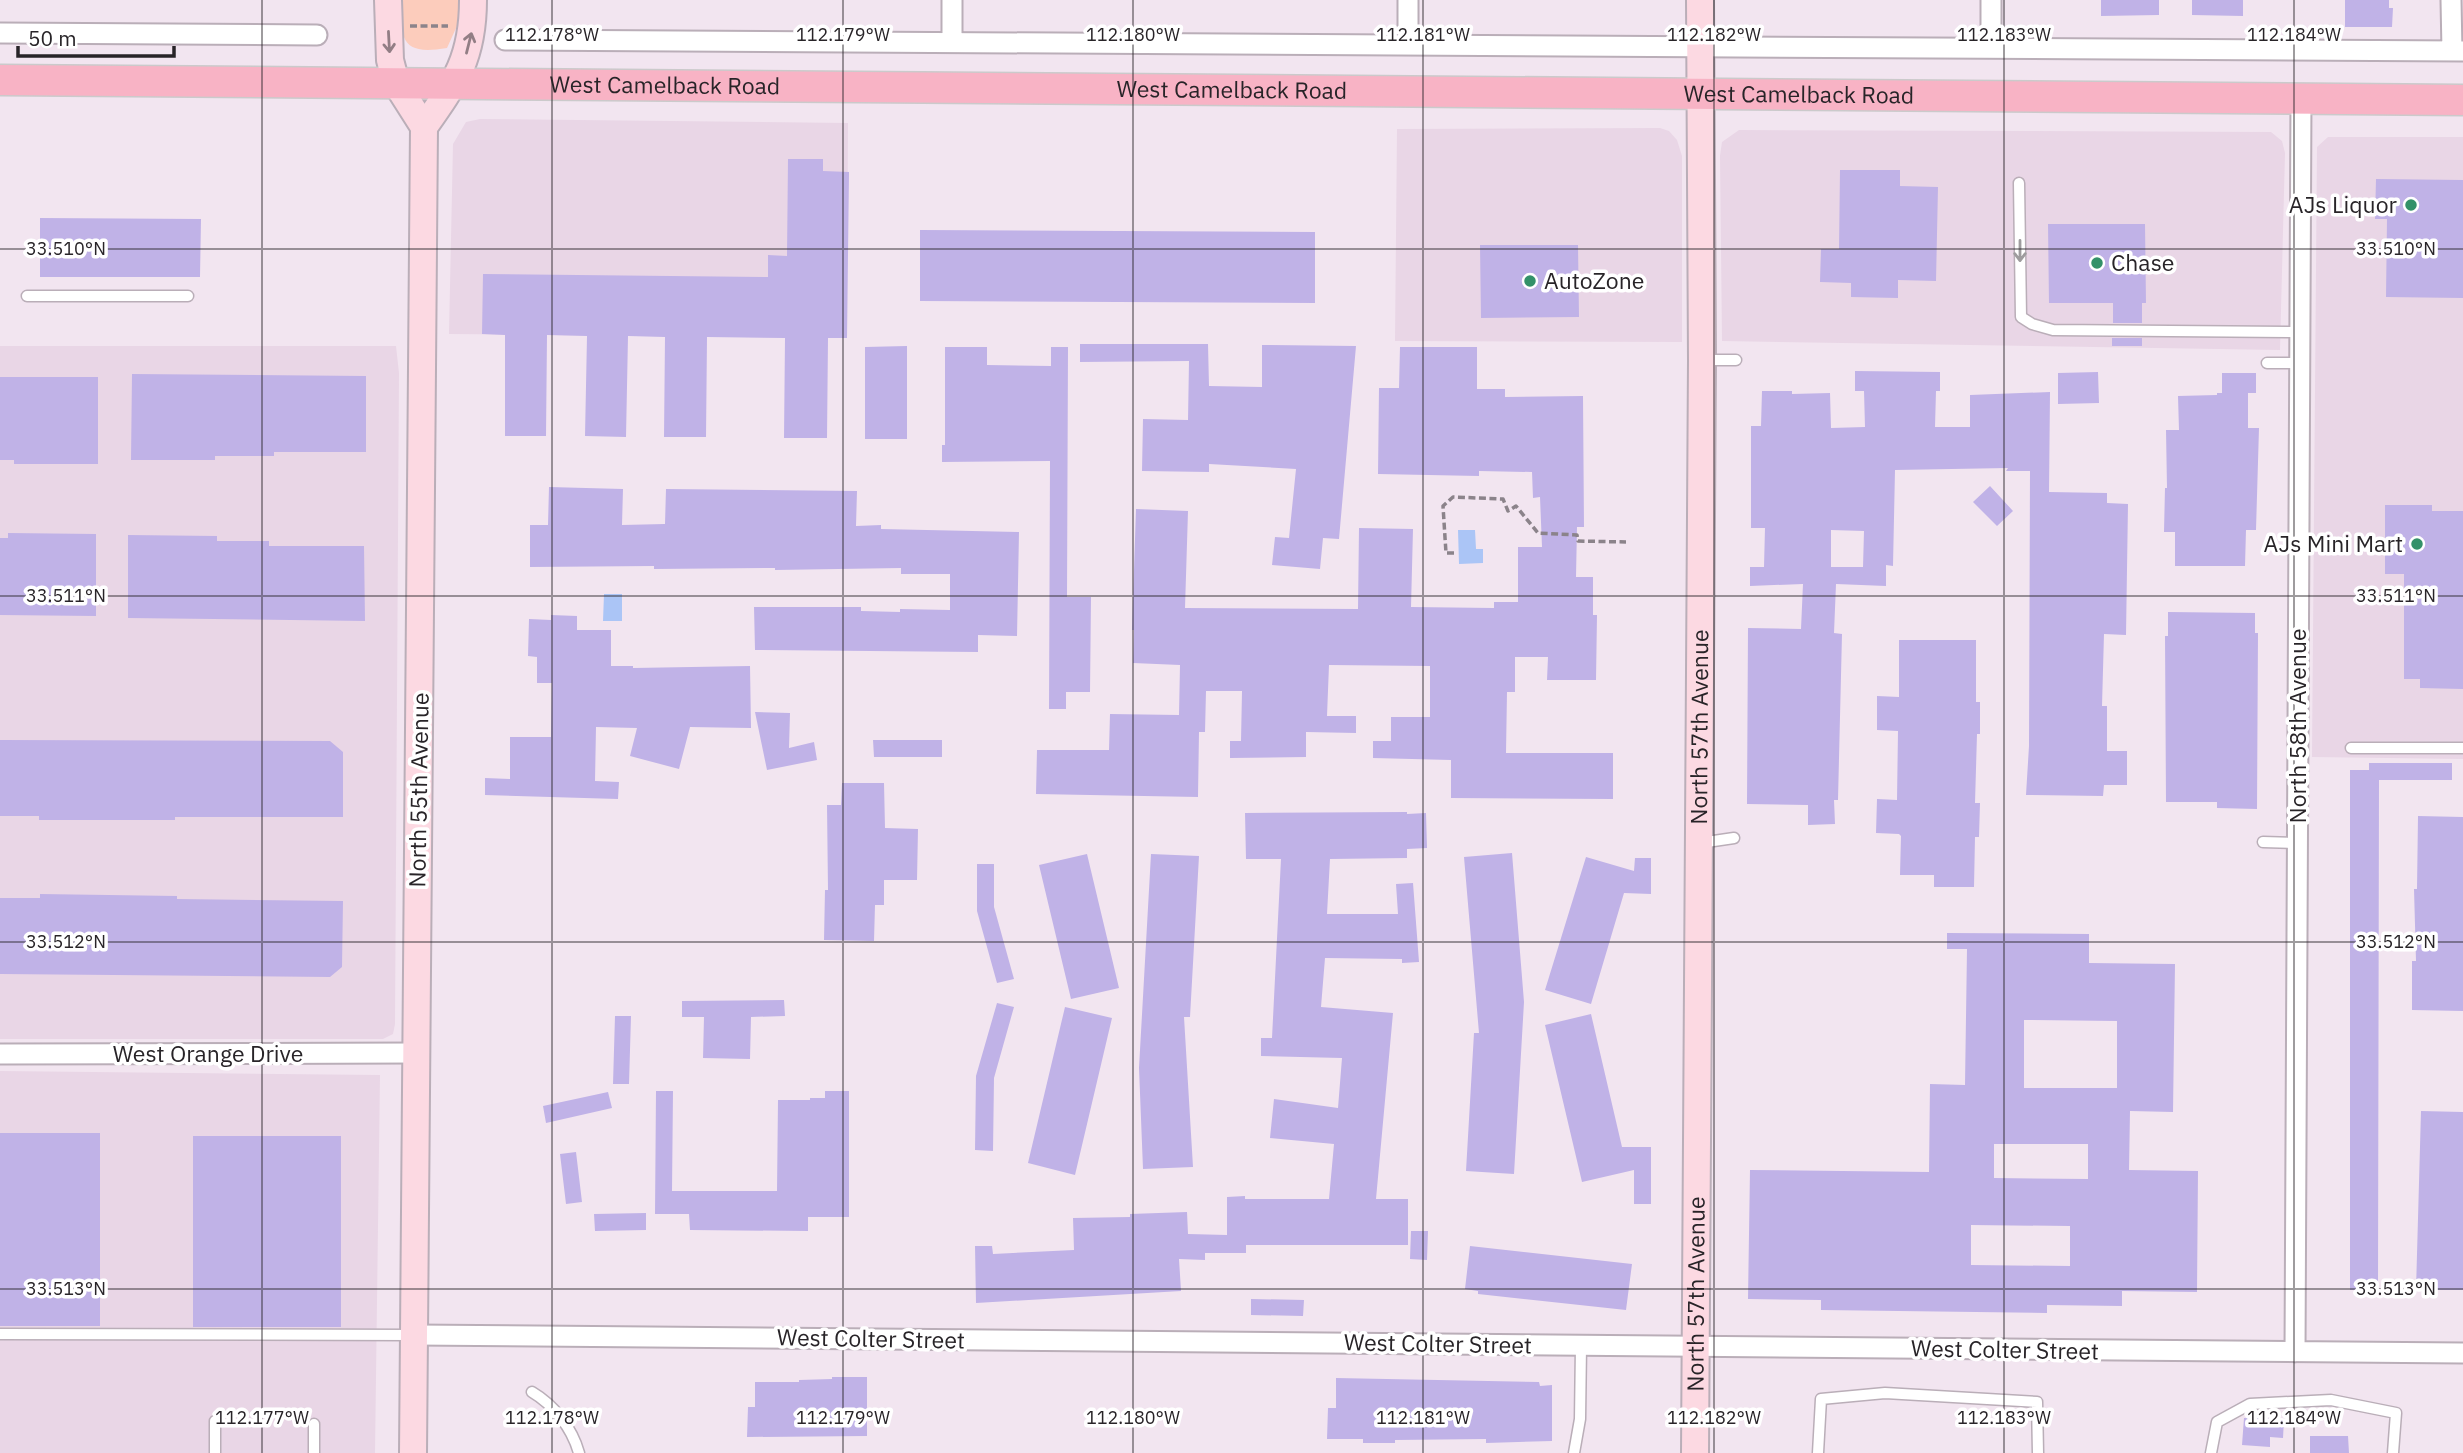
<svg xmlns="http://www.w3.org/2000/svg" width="2463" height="1453" font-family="'IBM Plex Sans',sans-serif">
	<rect width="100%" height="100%" fill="#f2e5f0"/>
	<path fill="#e9d6e6" d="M 480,119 L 848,123 L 847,338 L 449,334 L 453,144 L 466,122 Z
		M 1660,128 L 1669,131 L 1677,140 L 1682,156 L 1682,342 L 1395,341 L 1397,129 Z
		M 1739,130 L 2271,132 L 2282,141 L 2285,153 L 2280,350 L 1722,341 L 1720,156 L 1722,142 Z
		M 2328,137 L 2463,137 L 2463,759 L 2312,757 L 2317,147 Z
		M 0,346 L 396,346 L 399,373 L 395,1024 L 393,1034 L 383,1039 L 0,1039 Z
		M 0,1071 L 380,1075 L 375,1453 L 0,1453 Z"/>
	<path fill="#fcccbc" d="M 399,0 L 460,0 L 457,26 L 447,48 C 400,56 402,39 399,0 Z"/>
	<path fill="#abc5f6" d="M 1458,530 L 1475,530 L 1476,549 L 1483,549 L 1483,563 L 1459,564 Z
		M 604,594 L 622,594 L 622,621 L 603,621 Z"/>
	<path fill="#c0b2e7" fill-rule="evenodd" d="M 2101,0 L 2159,0 L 2159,15 L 2101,16 Z
		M 2192,0 L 2243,0 L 2243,16 L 2192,15 Z
		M 2345,0 L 2389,0 L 2389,8 L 2393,8 L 2392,27 L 2345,27 Z
		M 788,159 L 823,159 L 823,171 L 849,172 L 847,338 L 828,338 L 827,438 L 784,438 L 785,338 L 707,337 L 706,437 L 664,437 L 665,337 L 628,336 L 626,437 L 585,436 L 587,336 L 547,335 L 546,436 L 505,436 L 505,335 L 482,334 L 483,274 L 768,277 L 768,255 L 787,256 Z
		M 1840,170 L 1900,170 L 1900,186 L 1938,187 L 1936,281 L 1898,280 L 1898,298 L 1851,297 L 1851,283 L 1820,282 L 1821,249 L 1839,249 Z
		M 2376,179 L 2463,180 L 2463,298 L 2386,297 L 2387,219 L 2375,219 Z
		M 40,218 L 201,219 L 200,277 L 40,277 Z
		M 2048,224 L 2145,224 L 2146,303 L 2142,303 L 2142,323 L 2113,323 L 2113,303 L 2049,303 Z
		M 920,230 L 1315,232 L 1315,303 L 920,301 Z
		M 1480,245 L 1578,245 L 1579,317 L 1481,318 Z
		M 2112,338 L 2142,338 L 2142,346 L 2112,346 Z
		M 1080,344 L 1208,344 L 1209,386 L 1262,387 L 1262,345 L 1356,346 L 1339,539 L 1323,538 L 1320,569 L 1272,565 L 1275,537 L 1289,538 L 1296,469 L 1209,464 L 1209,472 L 1142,471 L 1143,419 L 1188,420 L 1189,361 L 1080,362 Z
		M 907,346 L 907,439 L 865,439 L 865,347 Z
		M 945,347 L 987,347 L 987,365 L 1051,366 L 1051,347 L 1068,347 L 1067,597 L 1091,597 L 1090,692 L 1066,692 L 1066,709 L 1049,709 L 1050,461 L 942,462 L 942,445 L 945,445 Z
		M 1400,347 L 1477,347 L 1477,389 L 1505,389 L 1505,397 L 1583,396 L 1584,527 L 1577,527 L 1576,577 L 1593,577 L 1593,615 L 1597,615 L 1596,680 L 1547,680 L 1548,657 L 1515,657 L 1515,692 L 1507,692 L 1506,753 L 1613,753 L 1613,799 L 1451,798 L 1451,760 L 1373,758 L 1373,741 L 1391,741 L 1391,717 L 1430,717 L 1430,666 L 1329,665 L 1327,716 L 1356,716 L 1356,733 L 1306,732 L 1306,757 L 1230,758 L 1230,741 L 1241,741 L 1242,691 L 1206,691 L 1205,732 L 1199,732 L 1198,797 L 1036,794 L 1037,750 L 1109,750 L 1110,714 L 1179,715 L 1180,665 L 1133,663 L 1134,630 L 1132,630 L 1136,509 L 1188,511 L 1185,608 L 1358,609 L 1359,528 L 1413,529 L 1411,607 L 1494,608 L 1494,602 L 1518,602 L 1518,547 L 1542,547 L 1540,497 L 1533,498 L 1532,472 L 1479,471 L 1479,476 L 1378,474 L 1379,388 L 1399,388 Z
		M 1855,371 L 1940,372 L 1940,391 L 1936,391 L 1935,427 L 1970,427 L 1970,395 L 2050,392 L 2049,492 L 2107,493 L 2107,503 L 2128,504 L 2126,635 L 2104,634 L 2102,706 L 2107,706 L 2107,751 L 2127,751 L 2127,785 L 2104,785 L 2103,796 L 2026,795 L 2029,746 L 2030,471 L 2006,471 L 2008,468 L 1895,470 L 1893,566 L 1886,565 L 1886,586 L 1836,584 L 1834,633 L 1842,634 L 1838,800 L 1834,800 L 1835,824 L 1808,825 L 1808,805 L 1747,804 L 1748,628 L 1801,629 L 1803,584 L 1750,586 L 1750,567 L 1764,567 L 1765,528 L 1751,528 L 1751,426 L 1761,426 L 1762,391 L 1792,391 L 1792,394 L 1830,393 L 1831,428 L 1865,427 L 1864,391 L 1855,391 ZM 1831,530 L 1864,531 L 1863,567 L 1831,567 Z
		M 2098,372 L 2099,403 L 2058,404 L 2058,373 Z
		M 2222,373 L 2256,373 L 2256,393 L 2248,393 L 2248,428 L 2259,428 L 2256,530 L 2246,530 L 2245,566 L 2175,566 L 2175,532 L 2164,532 L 2165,488 L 2167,488 L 2166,430 L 2179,430 L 2178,396 L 2217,395 L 2217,393 L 2222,393 Z
		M 132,374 L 366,376 L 366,452 L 274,452 L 274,456 L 215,456 L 215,460 L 131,460 Z
		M 0,377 L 98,377 L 98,464 L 14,464 L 14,460 L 0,460 Z
		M 1990,486 L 2013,511 L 1997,526 L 1973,502 Z
		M 549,487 L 623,489 L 622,525 L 665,524 L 666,489 L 857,491 L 856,526 L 881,525 L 881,529 L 1019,532 L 1017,636 L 978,635 L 978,652 L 755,650 L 754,607 L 861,607 L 861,611 L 900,612 L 900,609 L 950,610 L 950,574 L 901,574 L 901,568 L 775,570 L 775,568 L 654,569 L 654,566 L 530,567 L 530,525 L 548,525 Z
		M 2385,505 L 2432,505 L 2432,511 L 2463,511 L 2463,689 L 2420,688 L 2420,679 L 2404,679 L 2404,574 L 2385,574 Z
		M 8,533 L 96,534 L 96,616 L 0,615 L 0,538 L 8,538 Z
		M 128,535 L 217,536 L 217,541 L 269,541 L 269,546 L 364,546 L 365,621 L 128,618 Z
		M 2168,612 L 2255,613 L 2255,633 L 2258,633 L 2257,809 L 2217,808 L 2217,802 L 2166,802 L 2165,636 L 2168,636 Z
		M 551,615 L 577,616 L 577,630 L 611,630 L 611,666 L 633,666 L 633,668 L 750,666 L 751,728 L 690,727 L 679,769 L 630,756 L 637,728 L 596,727 L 595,781 L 619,782 L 618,799 L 485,795 L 485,778 L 510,779 L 510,737 L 551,737 L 552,683 L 537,683 L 537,657 L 528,656 L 529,619 L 551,620 Z
		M 1899,640 L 1976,640 L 1976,702 L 1980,702 L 1980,734 L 1977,734 L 1975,803 L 1980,803 L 1979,837 L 1975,837 L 1974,887 L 1934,887 L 1934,875 L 1900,875 L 1901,836 L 1899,834 L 1876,833 L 1877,799 L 1897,800 L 1898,731 L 1877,730 L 1877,696 L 1899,697 Z
		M 755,712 L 790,713 L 789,748 L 814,742 L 817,760 L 767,770 Z
		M 0,740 L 330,741 L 343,752 L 343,817 L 175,817 L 175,820 L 39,820 L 39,816 L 0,816 Z
		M 873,740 L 942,740 L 942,757 L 874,757 Z
		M 2369,763 L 2452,763 L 2452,780 L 2379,780 L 2378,1290 L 2350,1290 L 2350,770 L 2369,770 Z
		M 842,783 L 884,783 L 885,828 L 918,829 L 917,880 L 884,880 L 884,905 L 875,905 L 874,941 L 824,940 L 825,890 L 828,890 L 827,805 L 841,805 Z
		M 1407,812 L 1407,814 L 1426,813 L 1427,848 L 1407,849 L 1407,858 L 1330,859 L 1327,914 L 1398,914 L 1396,884 L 1413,883 L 1419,962 L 1402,963 L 1402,959 L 1325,958 L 1321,1007 L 1393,1013 L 1376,1199 L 1408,1199 L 1408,1245 L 1246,1245 L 1246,1253 L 1205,1253 L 1205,1260 L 1179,1259 L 1181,1291 L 976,1303 L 975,1246 L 992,1246 L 993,1254 L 1074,1250 L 1073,1218 L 1130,1217 L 1130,1214 L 1187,1212 L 1188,1234 L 1227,1235 L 1227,1197 L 1245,1196 L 1245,1199 L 1329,1199 L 1334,1144 L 1270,1138 L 1274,1099 L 1338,1108 L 1342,1058 L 1261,1056 L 1261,1038 L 1272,1038 L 1281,859 L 1246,859 L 1245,813 Z
		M 2418,816 L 2463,817 L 2463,1011 L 2412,1010 L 2412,961 L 2416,961 L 2414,889 L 2417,889 Z
		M 1512,853 L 1524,1002 L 1514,1174 L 1466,1171 L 1474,1033 L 1479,1033 L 1464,857 Z
		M 1087,854 L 1119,988 L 1071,999 L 1039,865 Z
		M 1151,854 L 1199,856 L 1190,1017 L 1184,1017 L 1193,1167 L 1143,1169 L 1139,1068 Z
		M 1586,857 L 1634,871 L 1635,858 L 1651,858 L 1651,894 L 1624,893 L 1591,1004 L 1545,990 Z
		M 977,864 L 994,864 L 994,907 L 1014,979 L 997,983 L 977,911 Z
		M 40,894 L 177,896 L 177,899 L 343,901 L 342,967 L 330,977 L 0,974 L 0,898 L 40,898 Z
		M 1947,933 L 2089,934 L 2089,963 L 2175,964 L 2173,1112 L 2130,1111 L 2129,1170 L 2198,1171 L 2197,1292 L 2122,1291 L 2122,1306 L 2047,1305 L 2047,1313 L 1821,1310 L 1821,1300 L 1748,1299 L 1750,1170 L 1929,1172 L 1930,1084 L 1965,1085 L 1967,949 L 1947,949 ZM 2024,1020 L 2117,1021 L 2117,1088 L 2024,1088 ZM 1994,1144 L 2088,1144 L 2088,1179 L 1994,1178 ZM 1971,1225 L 2070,1226 L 2070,1266 L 1971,1265 Z
		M 784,1000 L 785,1016 L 751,1017 L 750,1059 L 703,1058 L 704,1017 L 682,1017 L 682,1001 Z
		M 997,1003 L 1014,1007 L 994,1078 L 993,1151 L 975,1150 L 976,1076 Z
		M 1065,1007 L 1112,1018 L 1075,1175 L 1028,1163 Z
		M 1591,1014 L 1622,1147 L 1651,1147 L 1651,1204 L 1634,1204 L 1634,1170 L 1582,1182 L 1545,1025 Z
		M 615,1016 L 631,1016 L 629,1084 L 613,1084 Z
		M 656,1091 L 673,1091 L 672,1191 L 777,1191 L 778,1100 L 810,1100 L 810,1098 L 825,1098 L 825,1091 L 849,1091 L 849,1217 L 808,1217 L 808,1231 L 690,1230 L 689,1214 L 655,1214 Z
		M 608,1092 L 612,1108 L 546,1123 L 543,1106 Z
		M 2421,1111 L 2463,1112 L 2463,1290 L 2416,1290 Z
		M 0,1133 L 100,1133 L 100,1326 L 0,1326 Z
		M 193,1136 L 341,1136 L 341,1327 L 193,1327 Z
		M 576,1152 L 582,1202 L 566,1204 L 560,1154 Z
		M 646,1213 L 646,1230 L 595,1231 L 594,1214 Z
		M 1411,1231 L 1428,1231 L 1427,1260 L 1410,1259 Z
		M 1470,1246 L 1632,1264 L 1626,1310 L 1478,1294 L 1478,1291 L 1465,1289 Z
		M 1251,1299 L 1304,1300 L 1303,1316 L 1251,1315 Z
		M 832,1377 L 867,1377 L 867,1436 L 747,1437 L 748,1407 L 755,1407 L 755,1382 L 799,1382 L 799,1380 L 832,1379 Z
		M 1336,1378 L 1539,1382 L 1540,1386 L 1552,1385 L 1552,1441 L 1486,1443 L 1486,1439 L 1395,1440 L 1395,1443 L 1363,1443 L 1363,1439 L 1327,1439 L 1328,1408 L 1336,1408 Z
		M 2244,1418 L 2284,1419 L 2283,1438 L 2270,1437 L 2270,1447 L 2242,1445 Z
		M 2310,1436 L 2348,1436 L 2349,1453 L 2310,1453 Z"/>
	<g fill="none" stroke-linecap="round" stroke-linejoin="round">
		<defs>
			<path id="lane" d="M 2019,183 L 2021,317 L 2032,324 L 2053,330 L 2300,332
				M 27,296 L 188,296
				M 1702,360 L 1736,360
				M 2267,363 L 2299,363
				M 2351,748 L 2463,748
				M 2263,842 L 2297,843
				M 1700,843 L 1734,838
				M 0,1334 L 412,1335
				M 532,1392 C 554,1405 572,1428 579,1453
				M 215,1453 L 215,1421
				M 314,1453 L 314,1424
				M 1574,1453 L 1580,1419 L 1581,1346
				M 1818,1453 L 1821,1399 L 1885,1393 L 2037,1402 L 2038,1453
				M 2211,1453 L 2217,1422 L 2250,1404 L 2331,1400 L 2396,1413 L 2393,1453"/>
			<path id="street" d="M 952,0 L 952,42
				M 1408,0 L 1408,45
				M 2451,0 L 2452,51
				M 0,33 L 317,35
				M 505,40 L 2463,51
				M 1991,47 L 1991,0
				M 0,1054 L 416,1053
				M 414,1335 L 2463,1353
				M 2295,1352 L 2301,99"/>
			<g id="secondary">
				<path d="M 388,0 L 390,60 L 396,83 L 424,127 L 413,1453"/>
				<path d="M 424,127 C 456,82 473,57 473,0"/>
				<path id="s1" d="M 1695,1453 L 1702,360 L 1700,0"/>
			</g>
			<g id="primary">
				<path id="s2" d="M 0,80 L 2463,100"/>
			</g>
		</defs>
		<use href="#lane" stroke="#baaeb8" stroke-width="13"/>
		<use href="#street" stroke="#baaeb8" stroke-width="23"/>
		<use href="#secondary" stroke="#baaeb8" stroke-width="30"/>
		<use href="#primary" stroke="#cbcacb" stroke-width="33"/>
		<path stroke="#8b838a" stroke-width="3.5" stroke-dasharray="7 3.5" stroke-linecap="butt" d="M 410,26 L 448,26
			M 1454,553 L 1446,553 L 1443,506 L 1453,497 L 1503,499 L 1508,511 L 1516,506 L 1538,533 L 1577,535 L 1578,541 L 1626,542"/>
		<use href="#lane" stroke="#fff" stroke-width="10"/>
		<use href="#street" stroke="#fff" stroke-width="19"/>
		<use href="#secondary" stroke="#fcd9e2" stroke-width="26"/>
		<use href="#primary" stroke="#f8b3c5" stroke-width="30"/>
	</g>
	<defs><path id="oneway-shaft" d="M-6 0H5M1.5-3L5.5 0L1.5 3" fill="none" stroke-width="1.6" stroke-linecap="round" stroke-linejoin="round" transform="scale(1.75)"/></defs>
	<g stroke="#927e85">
		<use href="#oneway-shaft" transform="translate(389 42) rotate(87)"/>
		<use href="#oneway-shaft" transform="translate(469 43) rotate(-76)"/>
	</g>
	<use stroke="#9e9c9e" href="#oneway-shaft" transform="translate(2020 251) rotate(90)"/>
	<path fill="none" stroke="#282428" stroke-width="2" stroke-opacity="0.45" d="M 262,0 L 262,1453M 552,0 L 552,1453M 843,0 L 843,1453M 1133,0 L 1133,1453M 1423,0 L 1423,1453M 1714,0 L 1714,1453M 2004,0 L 2004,1453M 2294,0 L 2294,1453M 0,249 L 2463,249M 0,596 L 2463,596M 0,942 L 2463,942M 0,1289 L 2463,1289"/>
	<g fill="#339169" stroke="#fff" stroke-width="2.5">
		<circle cx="2411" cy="205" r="7"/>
		<circle cx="2097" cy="263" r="7"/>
		<circle cx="1530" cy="281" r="7"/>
		<circle cx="2417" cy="544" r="7"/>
	</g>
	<g text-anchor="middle" stroke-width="7" stroke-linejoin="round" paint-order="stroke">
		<g font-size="23" fill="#282428" stroke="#fff">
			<text dy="8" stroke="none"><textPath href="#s2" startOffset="665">West Camelback Road</textPath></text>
			<text dy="8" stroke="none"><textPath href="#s2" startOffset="1232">West Camelback Road</textPath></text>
			<text dy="8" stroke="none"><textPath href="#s2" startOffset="1799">West Camelback Road</textPath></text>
			<text dy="8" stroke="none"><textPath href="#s1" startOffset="726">North 57th Avenue</textPath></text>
			<text transform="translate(2298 726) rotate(-90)" y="8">North 58th Avenue</text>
			<text transform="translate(419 790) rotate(-89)" y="8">North 55th Avenue</text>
			<text x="208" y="1062">West Orange Drive</text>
			<text dy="8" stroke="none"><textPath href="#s1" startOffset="159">North 57th Avenue</textPath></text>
			<text transform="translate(871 1339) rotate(1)" y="8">West Colter Street</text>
			<text transform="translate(1438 1344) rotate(1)" y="8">West Colter Street</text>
			<text transform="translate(2005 1350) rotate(1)" y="8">West Colter Street</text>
		</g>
		<g font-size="23" fill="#282428" stroke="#fff" text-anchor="end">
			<text x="2397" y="213">AJs Liquor</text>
			<text x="2111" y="271" text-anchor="start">Chase</text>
			<text x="1544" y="289" text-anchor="start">AutoZone</text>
			<text x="2403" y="552">AJs Mini Mart</text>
		</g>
	</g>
	<g font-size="18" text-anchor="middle" fill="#282428" stroke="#fff" stroke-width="7" stroke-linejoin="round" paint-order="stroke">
		<text x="552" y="41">112.178°W</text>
		<text x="843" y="41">112.179°W</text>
		<text x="1133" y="41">112.180°W</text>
		<text x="1423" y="41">112.181°W</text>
		<text x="1714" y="41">112.182°W</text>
		<text x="2004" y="41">112.183°W</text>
		<text x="2294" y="41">112.184°W</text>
		<text x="2396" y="255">33.510°N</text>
		<text x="66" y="255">33.510°N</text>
		<text x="2396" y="602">33.511°N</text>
		<text x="66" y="602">33.511°N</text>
		<text x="2396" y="948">33.512°N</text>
		<text x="66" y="948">33.512°N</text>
		<text x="2396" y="1295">33.513°N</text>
		<text x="66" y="1295">33.513°N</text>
		<text x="262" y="1424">112.177°W</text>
		<text x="552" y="1424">112.178°W</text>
		<text x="843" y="1424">112.179°W</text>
		<text x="1133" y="1424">112.180°W</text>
		<text x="1423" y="1424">112.181°W</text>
		<text x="1714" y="1424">112.182°W</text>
		<text x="2004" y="1424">112.183°W</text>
		<text x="2294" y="1424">112.184°W</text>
	</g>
	<path d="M18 46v10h156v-10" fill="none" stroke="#282428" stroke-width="3.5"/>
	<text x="28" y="46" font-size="21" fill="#282428" stroke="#ffffff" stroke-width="5" paint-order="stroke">50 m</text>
</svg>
